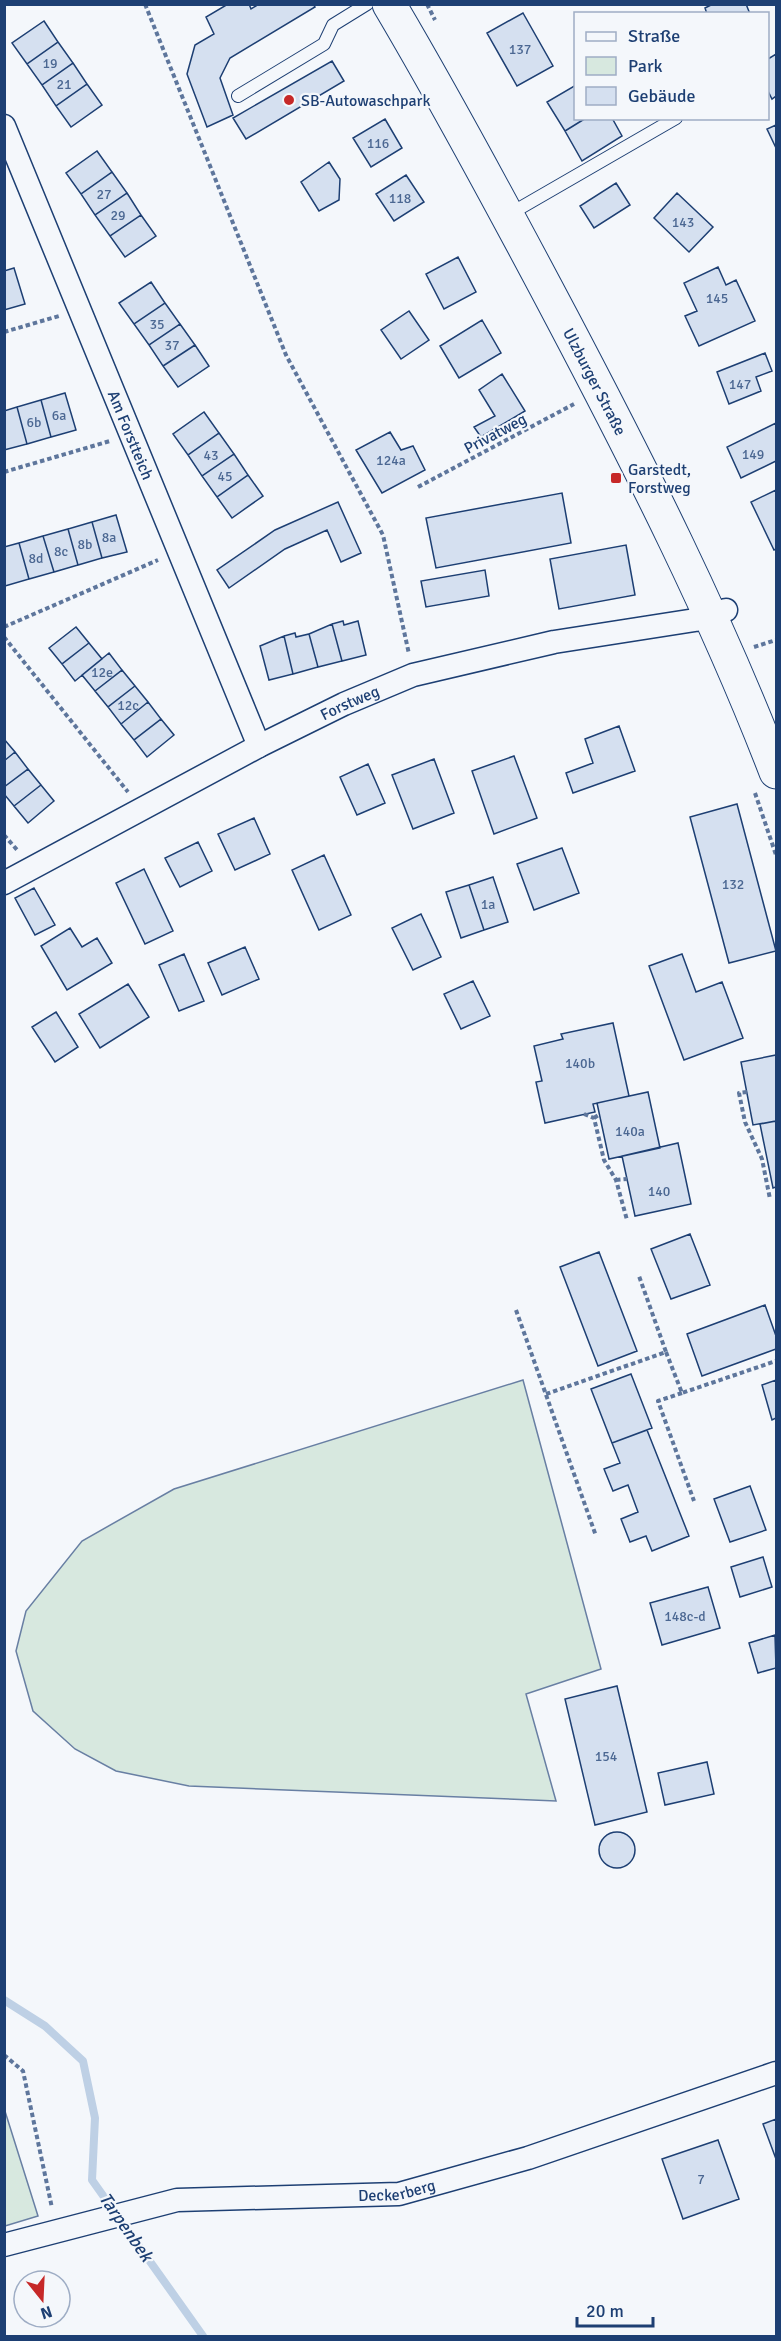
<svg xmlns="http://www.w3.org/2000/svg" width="781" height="2341" font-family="Signika,sans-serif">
	<rect width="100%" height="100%" fill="#f4f7fb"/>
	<path fill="#d7e8df" stroke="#687fa3" stroke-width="1.5" d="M 523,1380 L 601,1669 L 526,1694 L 556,1801 L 189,1786 L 116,1771 L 75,1749 L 33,1711 L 16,1651 L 26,1611 L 82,1541 L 174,1489 Z
		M 4,2108 L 38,2216 L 5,2226 L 4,2226 Z"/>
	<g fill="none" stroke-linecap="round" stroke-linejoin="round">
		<path stroke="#bed0e5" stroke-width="8" d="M 4,2000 L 45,2026 L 83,2061 L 95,2118 L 92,2180 L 203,2336"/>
	</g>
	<path fill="#d5e0f0" stroke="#1d3f73" stroke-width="1.5" d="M 228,4 L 249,4 L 251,9 L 259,4 L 313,4 L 315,7 L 230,58 L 220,78 L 233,115 L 207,127 L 187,74 L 195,45 L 214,34 L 206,17 Z
		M 713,4 L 746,4 L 750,14 L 707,14 L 705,8 Z
		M 523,13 L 553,66 L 517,86 L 487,33 Z
		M 44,21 L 58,42 L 27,64 L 12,43 Z
		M 58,42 L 73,63 L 42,85 L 27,64 Z
		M 776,54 L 776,96 L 772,99 L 768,91 L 768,59 Z
		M 332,61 L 344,81 L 246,139 L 233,118 Z
		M 73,63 L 87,84 L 56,106 L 42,85 Z
		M 87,84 L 102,105 L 71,127 L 56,106 Z
		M 576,85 L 576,118 L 586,118 L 565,131 L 547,102 Z
		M 586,118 L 612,118 L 622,136 L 582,161 L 565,131 Z
		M 385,119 L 402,148 L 371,167 L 353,138 Z
		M 776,125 L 776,148 L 767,129 Z
		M 97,151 L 112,172 L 81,194 L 66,173 Z
		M 329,162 L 340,179 L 339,200 L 319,211 L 301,182 Z
		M 112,172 L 127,193 L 95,215 L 81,194 Z
		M 406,175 L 424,202 L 394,221 L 376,194 Z
		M 616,183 L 630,205 L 594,228 L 580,206 Z
		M 127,193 L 141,215 L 110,236 L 95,215 Z
		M 677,193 L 713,227 L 689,252 L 654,218 Z
		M 141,215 L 156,236 L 125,257 L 110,236 Z
		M 458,257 L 476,292 L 444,309 L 426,274 Z
		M 718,267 L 726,285 L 736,280 L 755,321 L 699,346 L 685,316 L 697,311 L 684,283 Z
		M 14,268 L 25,304 L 4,310 L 4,271 Z
		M 151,282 L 165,303 L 134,324 L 119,303 Z
		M 165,303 L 180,324 L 149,345 L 134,324 Z
		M 409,311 L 429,340 L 401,359 L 381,330 Z
		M 482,320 L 501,353 L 459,378 L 440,346 Z
		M 180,324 L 195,345 L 163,366 L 149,345 Z
		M 195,345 L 209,366 L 178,387 L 163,366 Z
		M 765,353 L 772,371 L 756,377 L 761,391 L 729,404 L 717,372 Z
		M 502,374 L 525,411 L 481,437 L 474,427 L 495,416 L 479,390 Z
		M 65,393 L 76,430 L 51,437 L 41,400 Z
		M 41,400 L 51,437 L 27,444 L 17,407 Z
		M 17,407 L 27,444 L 4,450 L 4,411 Z
		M 204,412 L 219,433 L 188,455 L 173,434 Z
		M 776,423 L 776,461 L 741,478 L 727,447 Z
		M 390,432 L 401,450 L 413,446 L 425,470 L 382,493 L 356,450 Z
		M 219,433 L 234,454 L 202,476 L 188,455 Z
		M 234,454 L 248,475 L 217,497 L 202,476 Z
		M 248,475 L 263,496 L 232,518 L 217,497 Z
		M 776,490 L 776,549 L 774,550 L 751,502 Z
		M 562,493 L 571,543 L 436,568 L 426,518 Z
		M 338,502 L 361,553 L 341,562 L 327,530 L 285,549 L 229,588 L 217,570 L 275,530 Z
		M 116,515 L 127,552 L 102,558 L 92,522 Z
		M 92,522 L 102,558 L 78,565 L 68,529 Z
		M 68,529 L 78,565 L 54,572 L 43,536 Z
		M 43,536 L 54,572 L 29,579 L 19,543 Z
		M 19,543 L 29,579 L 5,586 L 4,547 Z
		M 626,545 L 635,595 L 559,609 L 550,559 Z
		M 485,570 L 489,596 L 426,607 L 421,581 Z
		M 343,621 L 344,625 L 358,621 L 366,655 L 342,661 L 332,624 Z
		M 332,624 L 342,661 L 318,667 L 309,634 Z
		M 76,627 L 89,643 L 62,664 L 49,648 Z
		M 295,633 L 296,637 L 309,634 L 318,667 L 293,674 L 284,636 Z
		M 284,636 L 293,674 L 269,680 L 260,646 Z
		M 89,643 L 102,659 L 75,681 L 62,664 Z
		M 109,653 L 122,670 L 95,691 L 82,675 Z
		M 122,670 L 135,686 L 108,707 L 95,691 Z
		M 135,686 L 148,702 L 121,724 L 108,707 Z
		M 148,702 L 161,719 L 134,740 L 121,724 Z
		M 161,719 L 174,735 L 147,757 L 134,740 Z
		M 619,726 L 635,771 L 573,793 L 566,773 L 593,763 L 585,739 Z
		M 4,739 L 15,752 L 4,761 Z
		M 15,752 L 28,769 L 4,787 L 4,761 Z
		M 514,756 L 537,818 L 494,834 L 472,771 Z
		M 434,759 L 454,813 L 413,829 L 392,775 Z
		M 368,764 L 385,803 L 357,815 L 340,777 Z
		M 28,769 L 41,785 L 14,806 L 4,794 L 4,787 Z
		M 41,785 L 54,801 L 28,823 L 14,806 Z
		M 737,804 L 776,951 L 729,963 L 690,817 Z
		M 254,818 L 270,854 L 235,870 L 218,834 Z
		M 198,842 L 212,871 L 180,887 L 165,858 Z
		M 562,848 L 579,893 L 534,910 L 517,864 Z
		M 324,855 L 351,915 L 319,930 L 292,870 Z
		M 144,869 L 173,931 L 145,944 L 116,883 Z
		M 493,877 L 508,922 L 484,930 L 469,885 Z
		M 469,885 L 484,930 L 461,938 L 446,892 Z
		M 34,888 L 55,925 L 35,935 L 15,898 Z
		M 421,914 L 441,957 L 413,970 L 392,928 Z
		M 70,928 L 82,947 L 97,938 L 112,963 L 67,990 L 41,946 Z
		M 245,947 L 259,979 L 222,995 L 208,963 Z
		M 184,954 L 204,1001 L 179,1011 L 159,965 Z
		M 682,954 L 696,992 L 722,982 L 743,1038 L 684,1060 L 649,966 Z
		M 473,981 L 490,1016 L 461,1029 L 444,994 Z
		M 128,984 L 149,1017 L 100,1048 L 79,1014 Z
		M 56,1012 L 78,1047 L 55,1062 L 32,1027 Z
		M 613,1023 L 629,1096 L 593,1104 L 595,1112 L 545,1123 L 536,1082 L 542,1081 L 534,1046 L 563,1039 L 561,1034 Z
		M 776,1055 L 776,1121 L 753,1125 L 741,1062 Z
		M 648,1092 L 660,1148 L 609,1159 L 597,1103 Z
		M 776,1121 L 776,1187 L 773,1188 L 760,1124 Z
		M 678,1143 L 691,1204 L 635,1216 L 622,1156 Z
		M 690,1234 L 710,1285 L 671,1299 L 651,1249 Z
		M 599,1252 L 637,1351 L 598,1366 L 560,1267 Z
		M 765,1305 L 776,1336 L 776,1349 L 702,1376 L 687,1334 Z
		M 631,1374 L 652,1428 L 612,1443 L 591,1389 Z
		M 776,1380 L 776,1418 L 772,1420 L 762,1385 Z
		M 647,1430 L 689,1536 L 652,1551 L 646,1536 L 630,1542 L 621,1519 L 638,1512 L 628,1485 L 613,1491 L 604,1469 L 620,1463 L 612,1443 Z
		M 750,1486 L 766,1530 L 730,1542 L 714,1499 Z
		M 763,1557 L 772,1587 L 740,1597 L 731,1567 Z
		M 708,1587 L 720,1628 L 662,1645 L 650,1603 Z
		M 775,1635 L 776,1668 L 758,1673 L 749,1643 Z
		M 617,1686 L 647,1812 L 595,1825 L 565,1699 Z
		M 707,1762 L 714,1794 L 665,1805 L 658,1773 Z
		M599 1850a18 18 0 1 1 36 0a18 18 0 1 1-36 0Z
		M 776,2119 L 776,2159 L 763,2124 Z
		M 718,2140 L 739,2199 L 683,2219 L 662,2159 Z"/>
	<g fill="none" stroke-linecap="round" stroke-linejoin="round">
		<defs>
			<path id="lane" d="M 238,96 L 324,44 L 333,25 L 367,4
				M 508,215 L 676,118"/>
			<g id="street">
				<path id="s1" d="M 4,126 L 259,746"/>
				<path id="s2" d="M 4,883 L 259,746 L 344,704 L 413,675 L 554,642 L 695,620 L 726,610"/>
				<path id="s3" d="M 4,2245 L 177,2200 L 399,2194 L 528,2158 L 776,2073"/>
			</g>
			<g id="secondary">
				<path id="s4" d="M 389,4 C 450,107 506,212 562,318 C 640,466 716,616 776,772"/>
			</g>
		</defs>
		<use href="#lane" stroke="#1d3f73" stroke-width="14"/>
		<use href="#street" stroke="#1d3f73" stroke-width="25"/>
		<use href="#secondary" stroke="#1d3f73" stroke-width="35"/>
		<path stroke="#5e769c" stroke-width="4" stroke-dasharray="4.5 3" stroke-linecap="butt" d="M 145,4 L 286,355 L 383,535 L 409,654
			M 427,4 L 435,20
			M 4,332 L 59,316
			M 4,472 L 110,441
			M 418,487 L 574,404
			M 4,627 L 158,560
			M 4,637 L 128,792
			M 754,647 L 776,640
			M 755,793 L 776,855
			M 4,835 L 18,851
			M 747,1092 L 739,1093 L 745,1122 L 762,1159 L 770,1199
			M 584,1114 L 594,1118 L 604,1160 L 616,1180 L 627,1220
			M 594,1118 L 600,1114
			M 616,1180 L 627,1179
			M 516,1310 L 596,1536
			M 666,1352 L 682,1393 L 776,1361
			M 682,1393 L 658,1401 L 694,1501
			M 546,1394 L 666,1352 L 639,1276
			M 4,2055 L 23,2071 L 52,2208"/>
		<use href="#lane" stroke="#f4f7fb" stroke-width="12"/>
		<use href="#street" stroke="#f4f7fb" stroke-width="22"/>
		<use href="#secondary" stroke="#f4f7fb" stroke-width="33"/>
	</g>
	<g fill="#c62828" stroke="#f4f7fb" stroke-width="2">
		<circle cx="289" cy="100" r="6"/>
		<rect x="610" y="472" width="12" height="12" rx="3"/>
	</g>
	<g text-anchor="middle" stroke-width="4.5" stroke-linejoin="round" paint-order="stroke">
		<g font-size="14" fill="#4b6792">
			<text x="520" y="54">137</text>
			<text x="50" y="68">19</text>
			<text x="64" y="89">21</text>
			<text x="378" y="148">116</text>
			<text x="104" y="199">27</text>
			<text x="400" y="203">118</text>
			<text x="118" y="220">29</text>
			<text x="683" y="227">143</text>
			<text x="717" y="303">145</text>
			<text x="157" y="329">35</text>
			<text x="172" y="350">37</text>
			<text x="740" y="389">147</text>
			<text x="59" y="420">6a</text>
			<text x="34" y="427">6b</text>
			<text x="753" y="459">149</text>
			<text x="211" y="460">43</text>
			<text x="391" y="465">124a</text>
			<text x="225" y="481">45</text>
			<text x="109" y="542">8a</text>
			<text x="85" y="549">8b</text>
			<text x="61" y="556">8c</text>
			<text x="36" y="563">8d</text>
			<text x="102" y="677">12e</text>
			<text x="128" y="710">12c</text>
			<text x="733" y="889">132</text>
			<text x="488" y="909">1a</text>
			<text x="580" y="1068">140b</text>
			<text x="630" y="1136">140a</text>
			<text x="659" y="1196">140</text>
			<text x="685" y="1621">148c-d</text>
			<text x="606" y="1761">154</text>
			<text x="701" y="2184">7</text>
		</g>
		<g font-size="16" fill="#1d3f73" stroke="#f4f7fb" text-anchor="start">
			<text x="301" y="106">SB-Autowaschpark</text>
			<text x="628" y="475">Garstedt,<tspan x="628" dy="18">Forstweg</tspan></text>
		</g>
		<g font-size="16" fill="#1d3f73" stroke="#f4f7fb">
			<text dy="6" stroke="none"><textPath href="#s4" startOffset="430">Ulzburger Straße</textPath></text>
			<text transform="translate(495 433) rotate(-28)" y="6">Privatweg</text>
			<text dy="6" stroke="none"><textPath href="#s1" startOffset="334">Am Forstteich</textPath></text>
			<text dy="6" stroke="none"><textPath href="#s2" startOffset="390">Forstweg</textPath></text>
			<text dy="6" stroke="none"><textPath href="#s3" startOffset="399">Deckerberg</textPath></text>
		</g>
		<g font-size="18" font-style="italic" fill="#1d3f73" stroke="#f4f7fb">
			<text transform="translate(126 2227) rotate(55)" y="6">Tarpenbek</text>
		</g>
	</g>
	<rect width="781" height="2341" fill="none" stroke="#1d3f73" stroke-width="12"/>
	<rect x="574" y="12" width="195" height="108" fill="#f4f7fb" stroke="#9eadc5" stroke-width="1.5"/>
	<rect x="586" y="32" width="30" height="9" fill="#f4f7fb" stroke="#9eadc5" stroke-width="1.5"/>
	<text x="628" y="42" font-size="18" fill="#1d3f73">Straße</text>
	<rect x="586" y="57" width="30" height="18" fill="#d7e8df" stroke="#9eadc5" stroke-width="1.5"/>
	<text x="628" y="72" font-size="18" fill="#1d3f73">Park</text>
	<rect x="586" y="87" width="30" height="18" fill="#d5e0f0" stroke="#9eadc5" stroke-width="1.5"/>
	<text x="628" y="102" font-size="18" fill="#1d3f73">Gebäude</text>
	<g transform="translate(42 2299) rotate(162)"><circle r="28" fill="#f4f7fb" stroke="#9eadc5" stroke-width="1.5"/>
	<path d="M0-4.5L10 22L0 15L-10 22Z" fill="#c62828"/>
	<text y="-9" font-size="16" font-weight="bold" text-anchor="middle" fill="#1d3f73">N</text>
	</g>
	<path d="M577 2317v9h76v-9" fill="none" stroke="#1d3f73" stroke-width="3"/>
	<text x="586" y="2317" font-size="18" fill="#1d3f73" stroke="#f4f7fb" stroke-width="4.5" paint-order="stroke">20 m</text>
</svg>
